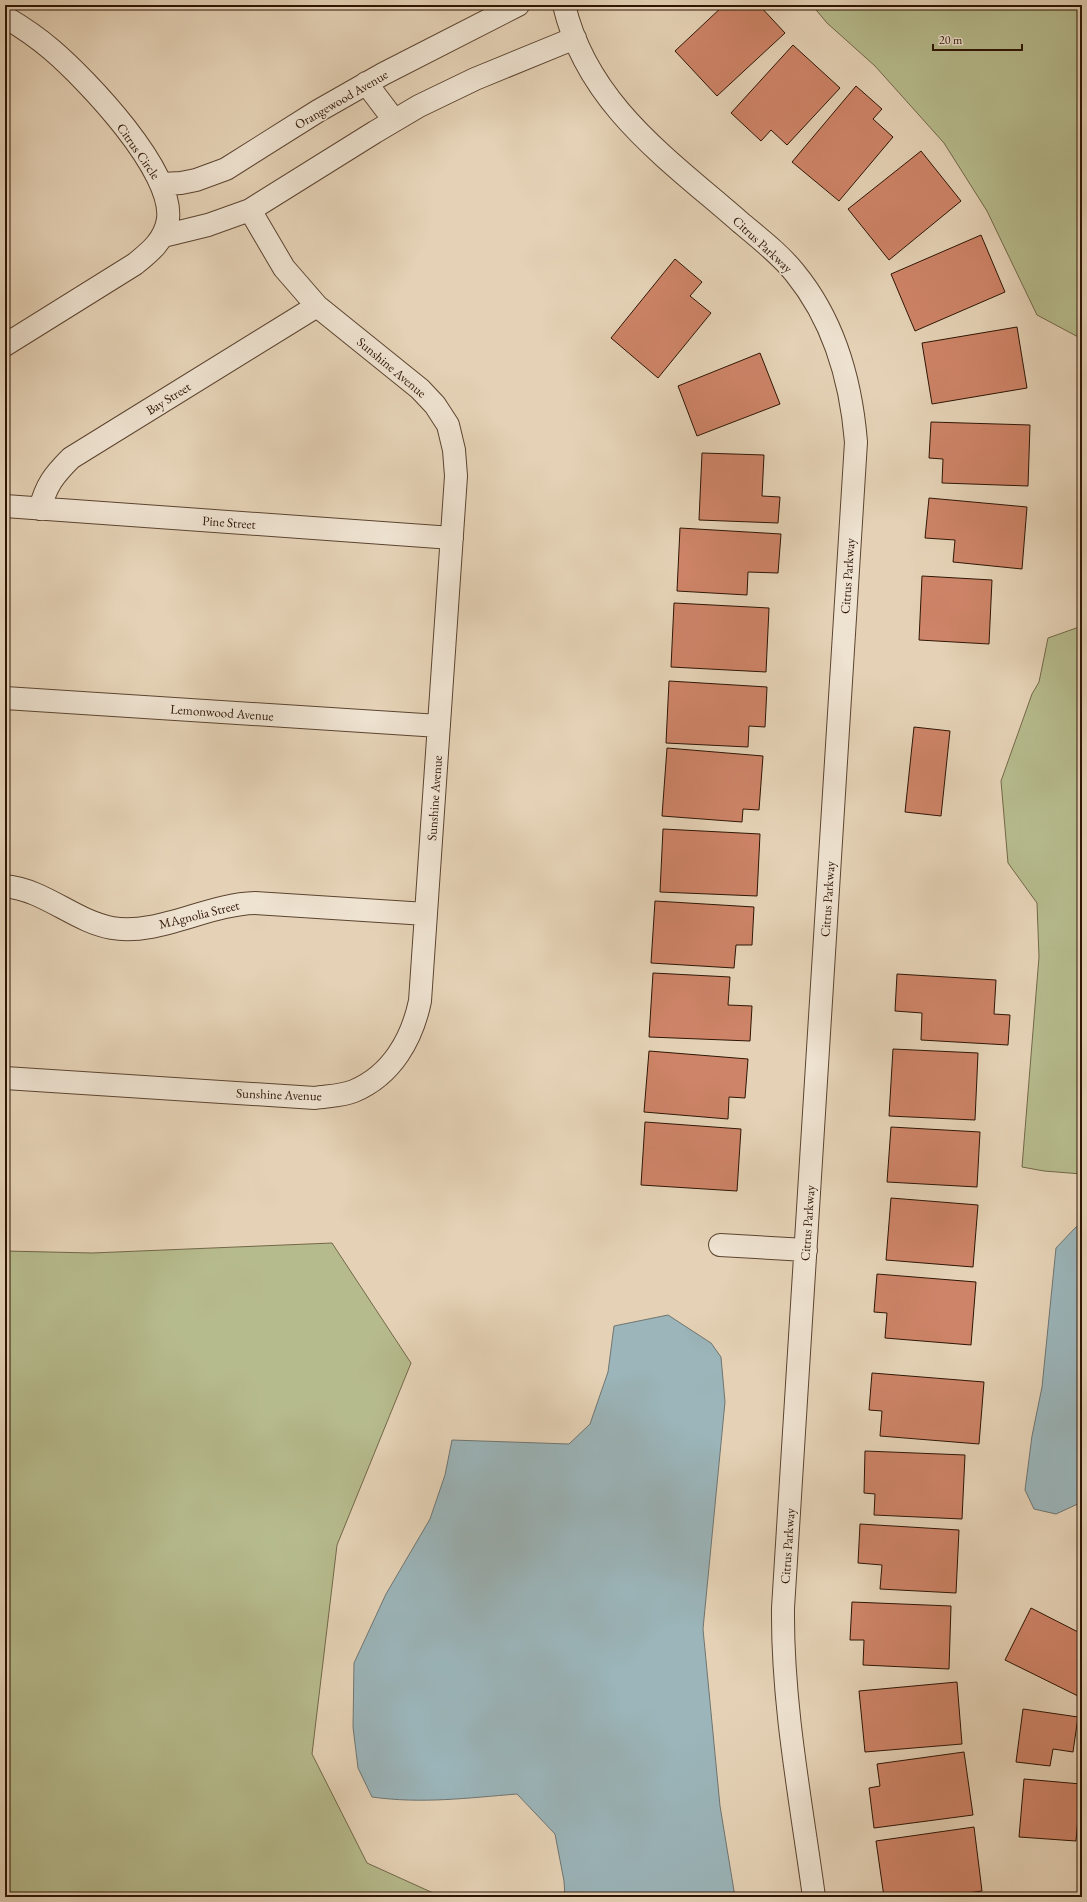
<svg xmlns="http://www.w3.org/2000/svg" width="1087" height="1902" font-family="'EB Garamond',serif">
	<rect width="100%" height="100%" fill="#e5d2b6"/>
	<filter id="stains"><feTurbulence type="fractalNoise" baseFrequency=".005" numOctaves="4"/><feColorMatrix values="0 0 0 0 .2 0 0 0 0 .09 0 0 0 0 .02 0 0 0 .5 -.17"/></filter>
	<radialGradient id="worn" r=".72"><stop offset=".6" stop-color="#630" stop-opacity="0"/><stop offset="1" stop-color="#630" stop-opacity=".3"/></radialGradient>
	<path fill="#b6bb8d" stroke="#726848" d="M 812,5 L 1082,5 L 1082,339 L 1037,315 L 987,211 L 944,143 L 875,66 L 827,23 Z
		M 1082,626 L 1082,1174 L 1044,1171 L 1022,1167 L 1039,957 L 1037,903 L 1008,863 L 1001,781 L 1032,694 L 1039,682 L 1048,638 Z
		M 332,1243 L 411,1363 L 337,1545 L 312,1754 L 367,1863 L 442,1897 L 5,1897 L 5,1251 L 92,1253 Z"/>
	<path fill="#9bb5ba" stroke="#6f7571" d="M 1082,1226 L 1082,1502 L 1056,1514 L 1034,1509 L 1025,1490 L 1032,1436 L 1042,1387 L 1056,1248 L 1076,1227 Z
		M 668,1315 L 711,1343 L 721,1357 L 725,1402 L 703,1629 L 720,1806 L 735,1897 L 565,1897 L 564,1881 L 555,1834 L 517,1794 C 467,1798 422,1804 372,1797 L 358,1768 L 353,1727 L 354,1663 L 386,1594 L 430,1519 L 445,1475 L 452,1440 L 569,1444 L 590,1424 L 608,1372 L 614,1326 Z"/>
	<path fill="#ce8468" stroke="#2e1504" d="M 724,5 L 759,5 L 785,33 L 717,96 L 675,51 Z
		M 793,45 L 840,88 L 787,145 L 771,130 L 761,141 L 731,113 Z
		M 856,86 L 882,109 L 873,119 L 893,137 L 839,201 L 792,162 Z
		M 921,151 L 961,201 L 889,260 L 848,209 Z
		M 981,235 L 1005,292 L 915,331 L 891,274 Z
		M 675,259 L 702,282 L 690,296 L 711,313 L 658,378 L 611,338 Z
		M 1017,327 L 1027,388 L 932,404 L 922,343 Z
		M 760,353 L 780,404 L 697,436 L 678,386 Z
		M 931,422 L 1030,425 L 1028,486 L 942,483 L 943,459 L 929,458 Z
		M 702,453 L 764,455 L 762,496 L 780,497 L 778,523 L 699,520 Z
		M 929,498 L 1027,507 L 1022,569 L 953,562 L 955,540 L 925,538 Z
		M 680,528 L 781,534 L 778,573 L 748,572 L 747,595 L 677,591 Z
		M 922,576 L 992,580 L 989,644 L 919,640 Z
		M 674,603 L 769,608 L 766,672 L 671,667 Z
		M 669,681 L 767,687 L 765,727 L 749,726 L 748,747 L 666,743 Z
		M 914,727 L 950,731 L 941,816 L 905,812 Z
		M 667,748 L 763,756 L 759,810 L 743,809 L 742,822 L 662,816 Z
		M 663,829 L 760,834 L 757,896 L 660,892 Z
		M 655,901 L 754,907 L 752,945 L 736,945 L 734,968 L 651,963 Z
		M 653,973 L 730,977 L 728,1005 L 752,1006 L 750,1041 L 649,1037 Z
		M 897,974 L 996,980 L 994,1014 L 1010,1015 L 1008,1045 L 921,1040 L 922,1013 L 895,1011 Z
		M 893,1049 L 978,1053 L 975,1120 L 889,1116 Z
		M 649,1051 L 748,1059 L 745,1098 L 729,1097 L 728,1119 L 644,1112 Z
		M 645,1122 L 741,1129 L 737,1191 L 641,1185 Z
		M 891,1127 L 980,1132 L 977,1187 L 887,1182 Z
		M 891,1198 L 978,1205 L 973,1267 L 886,1260 Z
		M 877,1274 L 976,1282 L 971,1345 L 885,1338 L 887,1313 L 874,1312 Z
		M 872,1373 L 984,1382 L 979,1444 L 880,1436 L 882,1411 L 869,1410 Z
		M 865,1451 L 965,1455 L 962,1519 L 874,1515 L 875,1494 L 864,1493 Z
		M 860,1524 L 959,1530 L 956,1593 L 880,1589 L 882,1565 L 858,1563 Z
		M 852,1602 L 951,1606 L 949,1669 L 863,1665 L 864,1640 L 850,1640 Z
		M 1031,1608 L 1082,1634 L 1082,1692 L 1080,1697 L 1005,1660 Z
		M 957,1682 L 962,1744 L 865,1752 L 859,1691 Z
		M 1023,1709 L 1078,1717 L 1073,1752 L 1053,1749 L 1050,1766 L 1016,1762 Z
		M 964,1752 L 973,1815 L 874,1828 L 869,1788 L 880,1786 L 877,1764 Z
		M 1024,1779 L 1081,1784 L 1076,1841 L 1019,1837 Z
		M 974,1827 L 982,1891 L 939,1897 L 884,1897 L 876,1841 Z"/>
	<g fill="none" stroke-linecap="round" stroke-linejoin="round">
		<defs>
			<path id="street" d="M 564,5 C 587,104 668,159 740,222 C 759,238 780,254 795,273 C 835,322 851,381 856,442 L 783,1608 C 782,1705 801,1801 814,1897
				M 5,17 C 22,27 37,37 52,50 C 87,80 174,171 168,219 C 165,240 150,252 135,264 L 5,345
				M 366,83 L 394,120
				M 162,184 L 181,183 L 196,180 L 226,169 L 318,111 L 383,74 L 518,5
				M 163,236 L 208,225 L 250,210 L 375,132 L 419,106 L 475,79 L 575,38
				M 5,506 L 452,538
				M 40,509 C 46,485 54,475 71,458 L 317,306
				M 5,698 L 439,726
				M 5,886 C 45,890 74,921 112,928 C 157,936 208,904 255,903 L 426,914
				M 5,1078 L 315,1098 C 327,1096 342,1096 354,1091 C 392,1075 412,1039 420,1001 L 456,476 L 454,450 L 448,425 L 435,405 L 420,389 L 317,306 L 284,268 L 250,210
				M 720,1245 L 806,1250"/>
		</defs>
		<use href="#street" stroke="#5c4430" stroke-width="24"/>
		<use href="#street" stroke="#eee2d0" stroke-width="22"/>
	</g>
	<g text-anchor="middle" stroke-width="3.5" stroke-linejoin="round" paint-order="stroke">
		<g font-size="13" fill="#2e1504" stroke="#eee2d0">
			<text transform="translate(341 99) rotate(-30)" y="5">Orangewood Avenue</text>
			<text transform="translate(139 151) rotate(55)" y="5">Citrus Circle</text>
			<text transform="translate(763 244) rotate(43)" y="5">Citrus Parkway</text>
			<text transform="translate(392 367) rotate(40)" y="5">Sunshine Avenue</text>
			<text transform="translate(168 398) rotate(-32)" y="5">Bay Street</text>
			<text transform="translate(229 522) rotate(4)" y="5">Pine Street</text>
			<text transform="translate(847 576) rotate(-86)" y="5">Citrus Parkway</text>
			<text transform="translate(222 712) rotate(4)" y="5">Lemonwood Avenue</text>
			<text transform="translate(434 798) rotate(-86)" y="5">Sunshine Avenue</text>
			<text transform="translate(827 899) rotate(-86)" y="5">Citrus Parkway</text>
			<text transform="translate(199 914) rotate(-14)" y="5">MAgnolia Street</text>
			<text transform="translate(279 1094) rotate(2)" y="5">Sunshine Avenue</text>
			<text transform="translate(807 1223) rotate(-86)" y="5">Citrus Parkway</text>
			<text transform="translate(787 1546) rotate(-86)" y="5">Citrus Parkway</text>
		</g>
	</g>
	<rect width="1087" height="1902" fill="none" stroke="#e5d2b6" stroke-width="20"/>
	<rect x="6" y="6" width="1075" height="1890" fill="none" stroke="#2e1504" stroke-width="2"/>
	<rect x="10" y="10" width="1067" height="1882" fill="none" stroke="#2e1504"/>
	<path d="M933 44v6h89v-6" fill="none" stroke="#2e1504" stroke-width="2"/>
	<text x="939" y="44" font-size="12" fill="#2e1504" stroke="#eee2d0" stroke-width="3" paint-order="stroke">20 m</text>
	<rect width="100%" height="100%" filter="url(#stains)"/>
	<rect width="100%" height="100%" fill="url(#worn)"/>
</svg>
